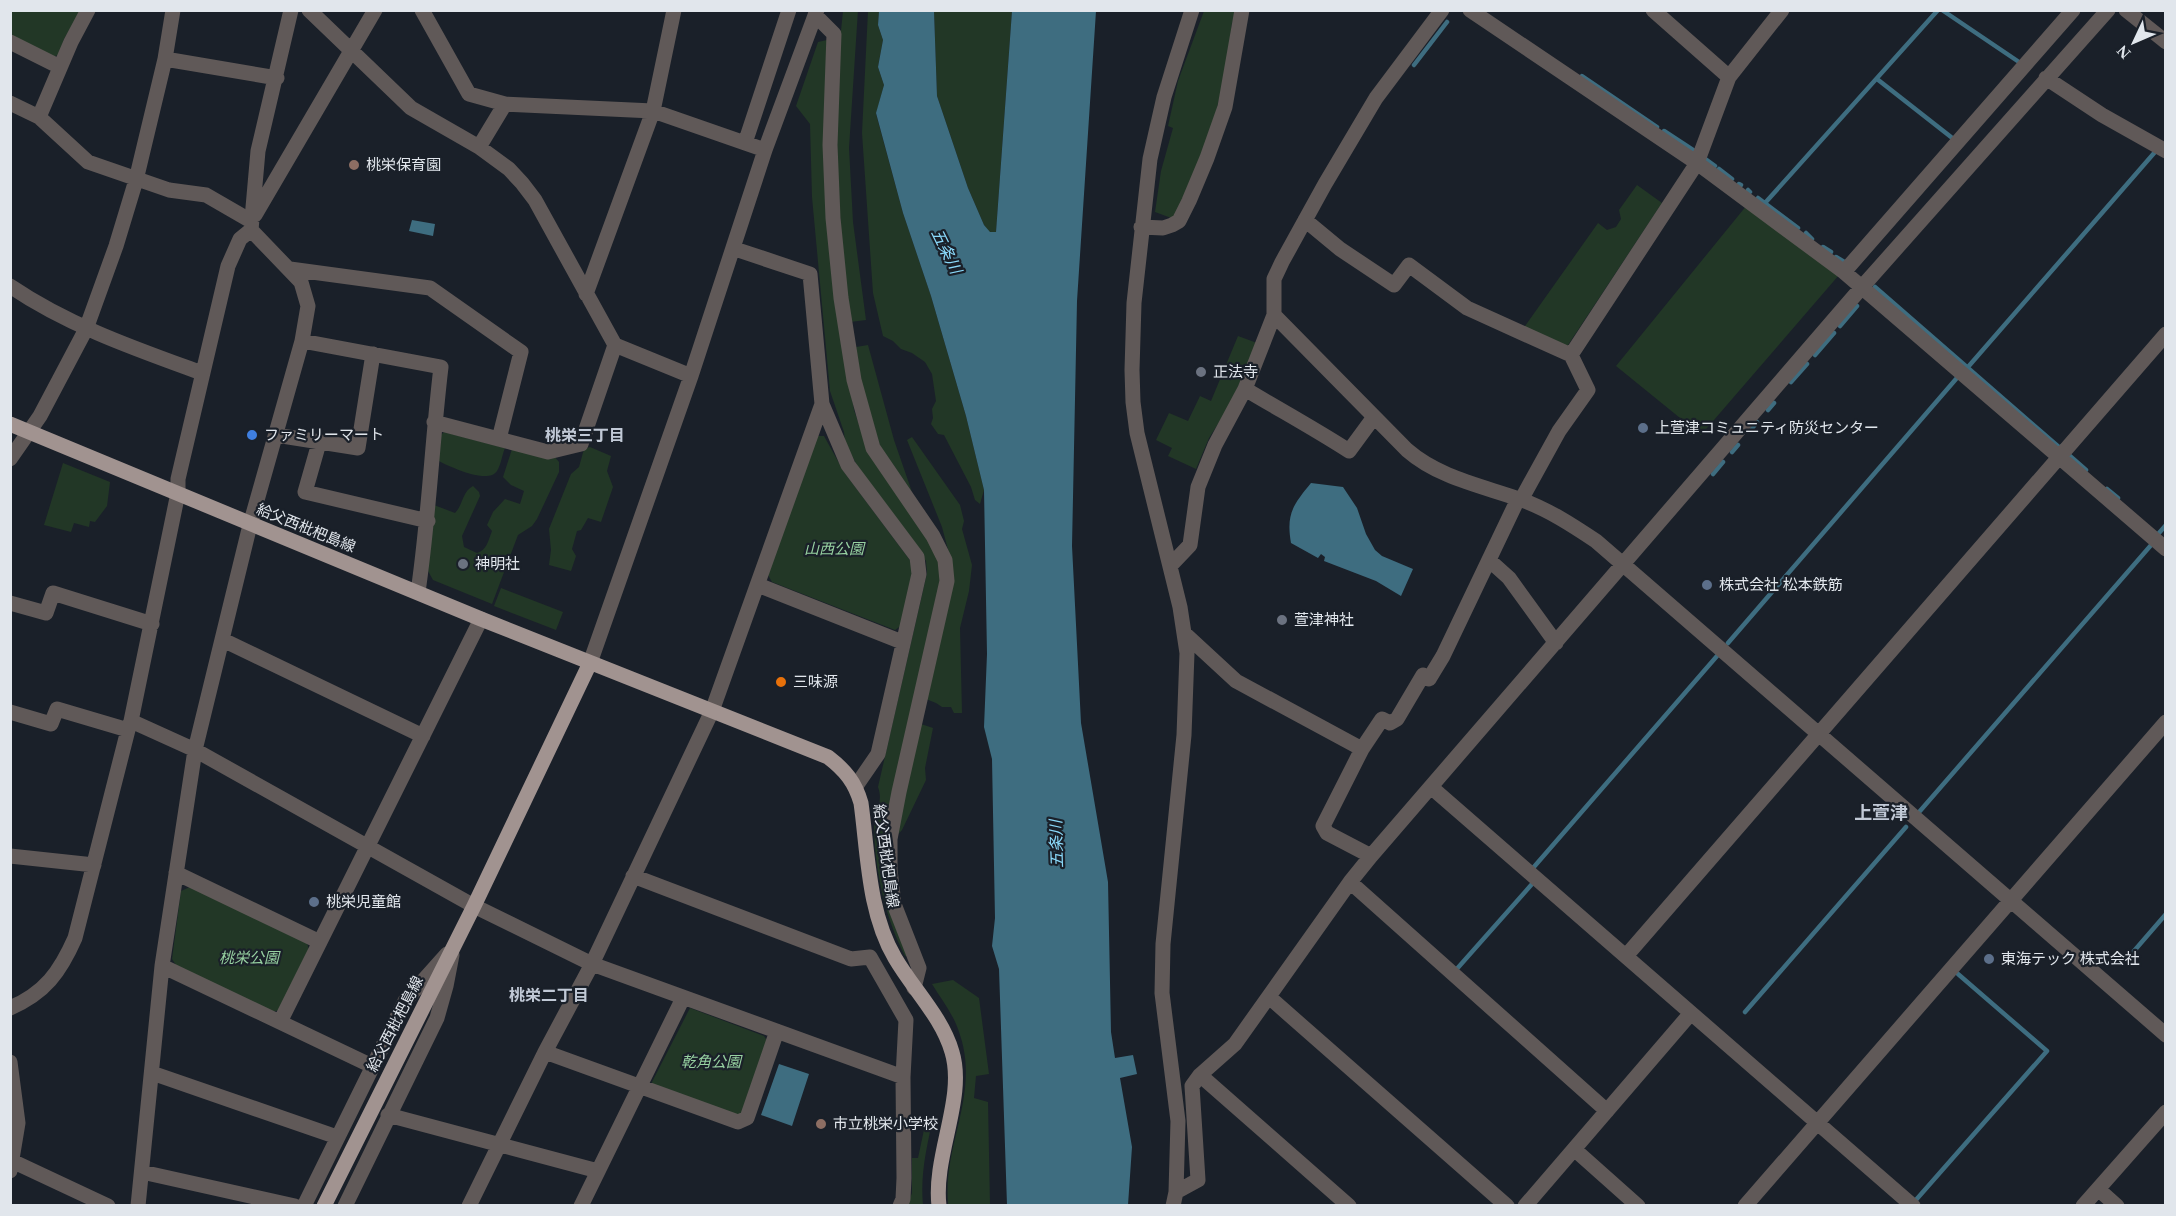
<svg xmlns="http://www.w3.org/2000/svg" width="2176" height="1216" font-family="'Times New Roman','Noto Sans JP',serif">
	<rect width="100%" height="100%" fill="#1a2029"/>
	<path fill="#223726" d="M 858,10 L 849,148 L 853,222 L 866,320 L 850,322 C 838,219 831,113 843,11 Z
		M 10,11 L 81,11 L 64,39 L 59,55 L 51,57 L 11,36 Z
		M 868,11 L 879,11 L 878,25 L 883,40 L 878,67 L 884,85 L 876,114 L 903,213 L 931,296 L 966,416 L 984,490 L 980,504 L 975,500 L 971,487 L 944,435 L 938,434 L 931,424 L 933,418 L 932,409 L 936,401 L 932,374 L 925,362 L 912,353 L 901,349 L 893,341 L 883,336 L 873,293 L 862,133 Z
		M 934,11 L 1012,11 L 996,232 L 989,232 L 984,225 L 968,188 L 937,96 Z
		M 1204,11 L 1237,11 L 1232,23 L 1225,74 L 1208,146 L 1174,219 L 1155,212 L 1161,171 L 1173,128 L 1168,126 L 1178,81 Z
		M 827,40 L 824,153 L 842,338 L 854,410 L 867,448 L 927,537 L 939,559 L 941,578 L 885,834 L 882,876 L 887,904 L 908,956 L 905,956 C 885,917 875,871 874,827 C 874,811 884,803 878,787 L 927,573 L 926,561 L 858,467 L 845,443 L 844,432 L 830,391 L 812,197 L 810,124 L 796,106 L 818,42 Z
		M 1637,185 L 1662,203 L 1566,348 L 1523,329 L 1598,223 L 1607,230 L 1616,227 L 1621,219 L 1619,210 Z
		M 1747,205 L 1839,275 L 1701,435 L 1616,366 Z
		M 1238,336 L 1257,343 L 1230,405 L 1209,438 L 1196,469 L 1168,456 L 1172,448 L 1156,440 L 1169,413 L 1188,421 L 1200,396 L 1211,401 Z
		M 868,345 L 894,440 L 912,492 L 880,446 L 861,381 L 856,347 Z
		M 444,432 L 505,448 C 502,455 501,465 497,471 C 488,485 448,466 437,460 L 439,437 Z
		M 816,436 L 824,436 L 844,472 L 912,563 L 914,572 L 902,625 L 895,630 L 772,582 L 768,575 Z
		M 912,437 L 960,505 L 964,521 L 962,529 L 972,565 L 969,591 L 960,628 L 962,713 L 954,713 L 951,707 L 942,707 L 936,703 L 926,699 L 953,568 L 942,527 L 907,440 Z
		M 590,447 L 611,456 L 607,471 L 613,487 L 601,522 L 588,518 L 581,530 L 577,531 L 572,549 L 576,556 L 571,571 L 549,565 L 551,550 L 549,529 L 571,474 L 579,467 L 584,449 Z
		M 512,449 L 554,456 L 559,462 L 559,472 L 537,519 L 532,526 L 518,535 L 492,604 L 433,580 L 428,571 L 434,505 L 455,513 C 463,505 462,492 473,486 L 479,492 L 480,496 L 462,536 L 464,547 L 477,553 C 487,550 488,541 492,531 L 487,525 L 493,512 L 505,499 L 520,504 L 524,491 L 511,485 L 503,477 Z
		M 63,463 L 110,482 L 107,506 L 95,522 L 90,521 L 89,527 L 74,523 L 71,532 L 44,525 Z
		M 501,588 L 563,612 L 556,630 L 494,606 Z
		M 921,724 L 933,728 L 925,768 L 926,780 L 902,830 L 894,839 Z
		M 190,887 L 307,943 L 309,950 L 280,1010 L 272,1012 L 176,965 L 172,959 L 181,891 Z
		M 953,980 L 979,998 L 989,1074 L 976,1076 L 974,1098 L 988,1102 L 990,1205 L 948,1205 L 948,1203 C 943,1143 981,1093 959,1032 C 954,1015 941,999 932,984 Z
		M 690,1008 L 764,1036 L 768,1042 L 743,1113 L 738,1116 L 653,1088 L 652,1082 Z
		M 934,1114 C 927,1145 920,1174 923,1205 L 907,1206 L 912,1193 L 912,1158 L 918,1158 L 925,1125 Z"/>
	<path fill="#3e6d80" d="M 879,11 L 934,11 L 937,96 L 968,188 L 984,225 L 990,232 L 996,232 L 1012,11 L 1096,11 L 1077,301 L 1072,546 L 1081,723 L 1108,882 L 1111,1032 L 1115,1058 L 1133,1055 L 1137,1074 L 1120,1078 L 1132,1147 L 1128,1205 L 1007,1205 L 999,969 L 992,946 L 995,918 L 992,759 L 984,727 L 987,654 L 984,490 L 966,416 L 931,296 L 903,213 L 876,113 L 884,85 L 878,67 L 883,40 L 878,25 Z
		M 412,220 L 435,224 L 433,236 L 409,231 Z
		M 1311,483 L 1343,487 L 1357,508 L 1366,534 L 1375,550 L 1382,556 L 1413,569 L 1401,596 L 1376,581 L 1324,561 L 1325,557 L 1321,554 L 1318,558 L 1291,543 C 1286,514 1293,505 1311,483 Z
		M 779,1064 L 809,1074 L 792,1126 L 761,1115 Z"/>
	<g fill="none" stroke-linecap="round" stroke-linejoin="round">
		<path stroke="#3e6d80" stroke-width="4.5" d="M 1942,10 L 2019,62
			M 1414,65 L 1447,22
			M 1582,76 L 1657,127
			M 1877,79 L 1951,137
			M 1664,131 L 1696,152
			M 1704,158 L 1715,166
			M 1719,169 L 1732,179
			M 1739,184 L 1741,185
			M 1748,190 L 1750,192
			M 1758,198 L 1798,228
			M 1765,203 L 1938,10
			M 1806,233 L 1812,239
			M 1823,247 L 1831,252
			M 1836,257 L 1846,263
			M 1875,287 L 2060,448 L 2062,446
			M 1840,326 L 1857,306
			M 1815,355 L 1834,333
			M 1968,367 L 2155,152
			M 1791,382 L 1807,364
			M 1768,410 L 1774,403
			M 1751,430 L 1757,422
			M 1732,452 L 1738,445
			M 2070,456 L 2086,470
			M 1713,474 L 1723,462
			M 2107,489 L 2118,498
			M 2159,533 L 2166,525
			M 1728,643 L 1956,379
			M 1920,811 L 2152,544
			M 1533,868 L 1717,656
			M 2134,951 L 2166,914
			M 1455,971 L 1532,884
			M 1745,1012 L 1906,827
			M 1915,1201 L 2047,1051 L 1958,974"/>
		<path stroke="#605958" stroke-width="15" d="M 309,10 L 411,108 L 479,147 L 509,169 L 522,183 L 535,200 L 615,345 L 691,376
			M 422,10 L 469,94 L 505,104 L 653,111 L 765,150
			M 1470,10 L 1697,163 L 1844,272 L 2166,549
			M 1653,10 L 1729,77
			M 2126,10 L 2166,42
			M 815,15 L 834,34 L 830,145 L 833,218 L 841,298 L 854,380 L 873,448 L 933,536 L 945,560 L 947,581 L 899,792 L 890,839 L 890,870 L 894,904 L 919,968 L 914,988
			M 10,42 L 60,67
			M 165,59 L 277,78
			M 2046,78 L 2102,115 L 2166,151
			M 10,103 L 39,117 L 88,162 L 169,190 L 206,195 L 251,221
			M 39,117 L 71,42 L 88,10
			M 745,143 L 789,10
			M 479,147 L 505,104
			M 255,215 L 375,10
			M 1305,220 L 1340,249 L 1394,285 L 1409,265 L 1467,308 L 1571,355
			M 1141,227 L 1163,228 L 1172,225 L 1179,221 L 1189,201 L 1207,158 L 1225,107 L 1242,10
			M 735,249 L 810,274 L 822,404 L 848,465 L 917,557 L 919,574 L 878,754 L 856,786
			M 290,269 L 430,288 L 521,352 L 499,439
			M 1844,272 L 2073,10
			M 10,286 C 69,326 136,349 202,373
			M 586,294 L 653,111 L 674,10
			M 1274,315 L 1407,450 C 1439,478 1483,486 1522,500 C 1549,510 1572,525 1596,541 L 2166,1035
			M 302,341 L 441,367 C 432,442 429,517 418,592
			M 1245,389 C 1280,410 1315,429 1349,451 L 1374,417
			M 434,422 L 548,452 L 581,444 L 615,345
			M 276,435 L 358,448 L 373,354
			M 319,443 L 305,492 L 428,521
			M 10,459 L 40,416 L 86,329 L 116,246 L 136,180 L 165,59 L 173,10
			M 1521,500 L 1559,431 L 1588,390 L 1571,355 L 1697,163 L 1729,77 L 1782,10
			M 1489,560 L 1509,578 L 1556,643
			M 1170,566 L 1190,545 L 1198,487 L 1215,445 L 1245,389 L 1274,315 L 1274,279 L 1282,262 L 1325,184 L 1376,98 L 1442,10
			M 758,585 L 902,642
			M 10,603 L 46,613 L 53,593 L 152,624
			M 1184,633 L 1236,681 L 1362,749
			M 223,640 L 423,736
			M 590,663 L 691,376 L 765,150 L 817,10
			M 10,712 L 51,724 L 57,709 L 128,730 L 131,721 L 195,750 L 474,906 L 592,964 L 903,1077
			M 131,721 L 178,493 L 178,479 L 228,266 L 240,239 L 251,230
			M 1431,787 L 1913,1206
			M 10,856 L 94,865
			M 1371,856 L 1327,833 L 1323,826 L 1362,749 L 1382,719 L 1390,723 L 1397,719 L 1423,675 L 1429,679 L 1443,656 L 1518,499
			M 176,873 L 320,942
			M 633,876 L 851,959 L 870,957 L 906,1020 L 903,1077 L 904,1178 L 903,1199 L 900,1206
			M 1350,882 L 1607,1111
			M 1626,956 L 2166,334
			M 162,966 L 372,1066
			M 1269,997 L 1507,1206
			M 10,1008 C 45,993 60,972 75,938 L 128,730
			M 280,1022 L 481,619
			M 545,1052 L 738,1122 L 747,1118 L 777,1031
			M 10,1062 L 18,1123 L 10,1171
			M 152,1073 L 337,1137
			M 1200,1075 L 1349,1206
			M 388,1115 L 598,1171
			M 1574,1149 L 1638,1206
			M 12,1161 L 108,1206
			M 142,1172 L 295,1206
			M 2098,1189 L 2117,1206
			M 1176,1192 L 1198,1180 L 1192,1086 L 1200,1075 L 1235,1044 L 1350,882 L 1371,856 L 1862,287 L 2108,10
			M 138,1206 L 162,966 L 195,750 L 250,525 L 302,341 L 308,306 L 301,282 L 251,230 L 258,151 L 291,10
			M 304,1206 L 405,1001 L 447,954
			M 345,1206 L 437,1018 L 446,986 L 452,955
			M 469,1206 L 545,1052 L 592,964 L 712,711 L 822,404
			M 581,1206 L 683,998
			M 1173,1206 L 1176,1192 L 1178,1121 L 1162,993 L 1163,944 L 1184,735 L 1187,653 L 1180,607 L 1137,433 L 1133,402 L 1132,370 L 1134,303 L 1150,159 L 1164,97 L 1192,10
			M 1525,1206 L 1691,1013
			M 1745,1206 L 2166,722
			M 2083,1206 L 2166,1112"/>
		<path stroke="#a19390" stroke-width="15" d="M 10,424 L 481,619 L 828,757 C 845,770 855,782 861,803 C 868,854 868,912 895,958 C 913,989 942,1017 952,1052 C 966,1098 933,1155 939,1206
			M 324,1206 L 474,906 L 590,663"/>
	</g>
	<g fill="#8d6e63" stroke="#1a2029" stroke-width="2">
		<circle cx="354" cy="165" r="6"/>
		<circle cx="821" cy="1124" r="6"/>
	</g>
	<g fill="#6b7280" stroke="#1a2029" stroke-width="2">
		<circle cx="1201" cy="372" r="6"/>
		<circle cx="463" cy="564" r="6"/>
		<circle cx="1282" cy="620" r="6"/>
	</g>
	<g fill="#5c6f8a" stroke="#1a2029" stroke-width="2">
		<circle cx="1643" cy="428" r="6"/>
		<circle cx="1707" cy="585" r="6"/>
		<circle cx="314" cy="902" r="6"/>
		<circle cx="1989" cy="959" r="6"/>
	</g>
	<circle fill="#3f7fe0" stroke="#1a2029" stroke-width="2" cx="252" cy="435" r="6"/>
	<circle fill="#e8710a" stroke="#1a2029" stroke-width="2" cx="781" cy="682" r="6"/>
	<g text-anchor="middle" stroke-width="4.5" stroke-linejoin="round" paint-order="stroke">
		<g font-size="15" fill="#e1e6ec" stroke="#1a2029" text-anchor="start">
			<text x="366" y="170">桃栄保育園</text>
			<text x="1213" y="377">正法寺</text>
			<text x="1655" y="433">上萱津コミュニティ防災センター</text>
			<text x="264" y="440">ファミリーマート</text>
			<text x="475" y="569">神明社</text>
			<text x="1719" y="590">株式会社 松本鉄筋</text>
			<text x="1294" y="625">萱津神社</text>
			<text x="793" y="687">三味源</text>
			<text x="326" y="907">桃栄児童館</text>
			<text x="2001" y="964">東海テック 株式会社</text>
			<text x="833" y="1129">市立桃栄小学校</text>
		</g>
		<g font-size="15" fill="#e1e6ec" stroke="#1a2029">
			<text transform="translate(306 528) rotate(22)" y="5">給父西枇杷島線</text>
			<text transform="translate(886 856) rotate(82)" y="5">給父西枇杷島線</text>
			<text transform="translate(395 1024) rotate(-63)" y="5">給父西枇杷島線</text>
		</g>
		<g font-size="15" font-style="italic" fill="#97d1a1" stroke="#1a2029">
			<text x="834" y="554">山西公園</text>
			<text x="249" y="963">桃栄公園</text>
			<text x="711" y="1067">乾角公園</text>
		</g>
		<g font-size="16" font-style="italic" fill="#8ad9fa" stroke="#1a2029">
			<text transform="translate(947 251) rotate(64)" y="6">五条川</text>
			<text transform="translate(1056 844) rotate(-92)" y="6">五条川</text>
		</g>
		<g font-size="16" font-weight="bold" fill="#c1c9d6" stroke="#1a2029">
			<text x="585" y="441">桃栄三丁目</text>
			<text x="549" y="1001">桃栄二丁目</text>
		</g>
		<g font-size="18" font-weight="bold" fill="#c1c9d6" stroke="#1a2029">
			<text x="1881" y="819">上萱津</text>
		</g>
	</g>
	<rect width="2176" height="1216" fill="none" stroke="#e1e6ec" stroke-width="24"/>
	<g transform="translate(2134 42) rotate(226)" stroke="#1a2029" stroke-width="4.5" paint-order="stroke">
	<path d="M0-4.5L10 22L0 15L-10 22Z" fill="#e1e6ec"/>
	<text y="-9" font-size="16" font-weight="bold" text-anchor="middle" fill="#e1e6ec">N</text>
	</g>
</svg>
